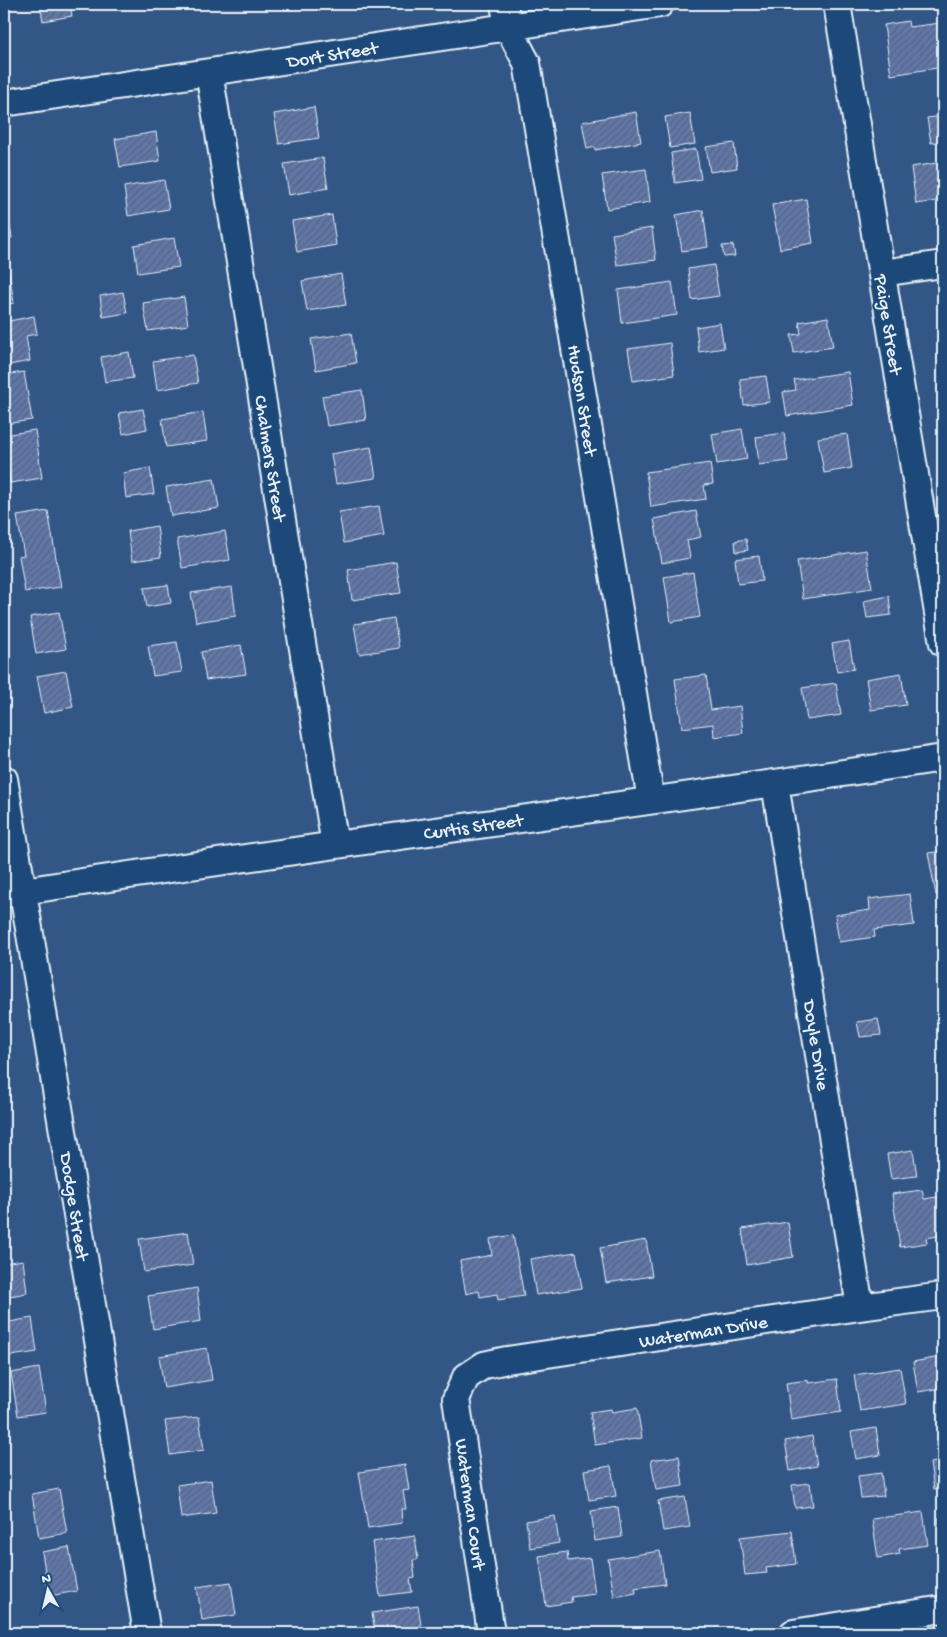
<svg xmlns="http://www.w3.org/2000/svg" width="947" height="1637" font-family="'Gochi Hand',sans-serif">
	<defs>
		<pattern id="building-hatch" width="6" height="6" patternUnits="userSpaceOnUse" patternTransform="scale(1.25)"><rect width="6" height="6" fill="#6177a8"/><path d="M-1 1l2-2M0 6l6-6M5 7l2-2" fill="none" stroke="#55627e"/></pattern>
	</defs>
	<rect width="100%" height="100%" fill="#325787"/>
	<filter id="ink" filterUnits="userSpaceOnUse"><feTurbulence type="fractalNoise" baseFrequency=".02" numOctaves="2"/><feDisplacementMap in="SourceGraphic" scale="10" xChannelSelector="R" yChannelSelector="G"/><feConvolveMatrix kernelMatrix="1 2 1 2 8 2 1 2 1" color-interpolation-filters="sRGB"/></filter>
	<g filter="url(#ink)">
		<path fill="url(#building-hatch)" stroke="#e8f1f8" d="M 40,4 L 70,4 L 72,16 L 43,21 Z
			M 908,21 L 909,27 L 941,23 L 943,39 L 943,67 L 891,75 L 884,25 Z
			M 314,107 L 319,138 L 279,144 L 274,114 Z
			M 636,112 L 641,142 L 595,150 L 595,147 L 587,149 L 582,122 Z
			M 690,113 L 695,144 L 670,148 L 665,117 Z
			M 943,116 L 943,141 L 931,143 L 927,118 Z
			M 156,132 L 160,161 L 120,167 L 115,139 Z
			M 734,143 L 737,168 L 710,172 L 706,147 Z
			M 696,149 L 701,179 L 675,183 L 671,153 Z
			M 323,158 L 328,188 L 289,195 L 284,164 Z
			M 943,162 L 943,200 L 916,204 L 911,167 Z
			M 646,169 L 650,202 L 607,209 L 602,175 Z
			M 164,180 L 169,209 L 128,216 L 124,187 Z
			M 806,199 L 813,243 L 780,249 L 772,205 Z
			M 7,209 L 12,238 L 4,239 L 4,210 Z
			M 703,210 L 708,247 L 682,251 L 676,215 Z
			M 332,215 L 336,245 L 297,252 L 292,221 Z
			M 652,228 L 656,260 L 617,265 L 612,234 Z
			M 174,238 L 179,267 L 138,273 L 134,245 Z
			M 733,245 L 735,256 L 724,257 L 722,246 Z
			M 6,254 L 14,303 L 4,305 L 4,255 Z
			M 714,265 L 719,296 L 692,300 L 688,269 Z
			M 341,274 L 346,305 L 307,311 L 302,281 Z
			M 672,282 L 677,315 L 622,323 L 618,290 Z
			M 123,292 L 127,313 L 103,317 L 100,296 Z
			M 184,297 L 188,325 L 148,331 L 143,303 Z
			M 34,316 L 37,334 L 26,336 L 30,361 L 4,366 L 4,322 Z
			M 828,317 L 833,347 L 794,353 L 791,335 L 801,334 L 799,322 Z
			M 720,323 L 724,348 L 699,352 L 696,327 Z
			M 351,333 L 356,363 L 316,370 L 311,339 Z
			M 670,343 L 674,375 L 633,381 L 628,349 Z
			M 129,352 L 133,378 L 105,382 L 101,357 Z
			M 193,355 L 198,383 L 157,390 L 153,361 Z
			M 24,372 L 32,420 L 4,424 L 4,375 Z
			M 848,372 L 853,405 L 787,416 L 783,392 L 796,390 L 794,380 Z
			M 766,376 L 770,402 L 744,405 L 740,379 Z
			M 362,390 L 366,420 L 327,426 L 322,396 Z
			M 143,409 L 147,429 L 123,434 L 119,413 Z
			M 203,412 L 207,441 L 166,447 L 162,419 Z
			M 742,429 L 747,459 L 717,464 L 712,434 Z
			M 35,430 L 42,478 L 10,483 L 4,435 Z
			M 784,433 L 788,461 L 759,465 L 756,437 Z
			M 847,434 L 852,468 L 824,473 L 818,438 Z
			M 371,447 L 376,478 L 336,484 L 331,454 Z
			M 710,463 L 713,484 L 704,485 L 706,499 L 651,507 L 646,472 Z
			M 150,468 L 154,494 L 126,498 L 123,473 Z
			M 214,479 L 219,508 L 171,516 L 166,487 Z
			M 379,506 L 384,536 L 344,543 L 339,512 Z
			M 48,511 L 61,587 L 25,592 L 19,556 L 24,555 L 17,516 Z
			M 696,511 L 701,537 L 687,540 L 690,558 L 662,563 L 654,519 Z
			M 157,526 L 161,557 L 132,561 L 128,531 Z
			M 225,531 L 230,560 L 182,568 L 177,539 Z
			M 746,539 L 748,550 L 736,552 L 735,541 Z
			M 866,550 L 872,588 L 803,599 L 797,561 Z
			M 759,556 L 762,581 L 738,584 L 735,559 Z
			M 396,562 L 401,593 L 352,600 L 348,570 Z
			M 693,572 L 700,617 L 671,622 L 664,577 Z
			M 168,585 L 171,603 L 147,607 L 144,588 Z
			M 232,587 L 236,616 L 196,622 L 191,593 Z
			M 889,596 L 891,615 L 867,618 L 864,601 Z
			M 59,612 L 66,649 L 36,654 L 30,617 Z
			M 394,618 L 399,648 L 359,654 L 354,624 Z
			M 849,641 L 854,669 L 837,672 L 832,644 Z
			M 177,642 L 182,672 L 153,676 L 148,646 Z
			M 241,645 L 246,674 L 206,680 L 201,652 Z
			M 66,671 L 73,707 L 44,713 L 37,676 Z
			M 901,673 L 906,705 L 871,710 L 866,679 Z
			M 706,675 L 711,710 L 740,706 L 743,733 L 714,737 L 713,724 L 682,728 L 675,679 Z
			M 836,683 L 841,715 L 807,720 L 802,688 Z
			M 943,851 L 943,894 L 936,895 L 928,853 Z
			M 910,894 L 914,925 L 874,930 L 875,937 L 839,942 L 835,915 L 870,910 L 869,899 Z
			M 878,1019 L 881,1035 L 860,1037 L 857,1022 Z
			M 913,1150 L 917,1176 L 891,1179 L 887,1154 Z
			M 922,1190 L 924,1199 L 943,1196 L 943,1235 L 926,1238 L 927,1243 L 900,1247 L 892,1194 Z
			M 788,1222 L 793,1257 L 747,1265 L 742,1229 Z
			M 188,1232 L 193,1265 L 144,1272 L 139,1239 Z
			M 513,1235 L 524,1296 L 498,1300 L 497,1294 L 480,1297 L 479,1291 L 466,1294 L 460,1261 L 492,1255 L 490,1239 Z
			M 646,1240 L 652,1276 L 606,1283 L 600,1248 Z
			M 576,1252 L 582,1288 L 536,1295 L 530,1259 Z
			M 23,1260 L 27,1293 L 4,1297 L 4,1263 Z
			M 197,1288 L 201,1321 L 153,1329 L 148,1296 Z
			M 32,1318 L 37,1352 L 4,1357 L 4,1323 Z
			M 207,1348 L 212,1380 L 164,1388 L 159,1356 Z
			M 940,1357 L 943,1388 L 918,1392 L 913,1362 Z
			M 39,1368 L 46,1412 L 18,1416 L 11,1373 Z
			M 900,1368 L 906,1404 L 860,1411 L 854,1375 Z
			M 837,1379 L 841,1412 L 791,1420 L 786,1383 L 808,1380 L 808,1383 Z
			M 637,1408 L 642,1438 L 595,1445 L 590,1412 L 611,1409 L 612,1412 Z
			M 199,1417 L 204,1450 L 170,1455 L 165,1421 Z
			M 876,1428 L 880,1455 L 856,1459 L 851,1432 Z
			M 812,1436 L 817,1466 L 790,1471 L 785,1441 Z
			M 679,1456 L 683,1486 L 656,1490 L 651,1460 Z
			M 943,1461 L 943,1487 L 934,1489 L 930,1463 Z
			M 405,1465 L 409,1490 L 403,1491 L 406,1509 L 401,1509 L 402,1523 L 368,1528 L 359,1472 Z
			M 611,1466 L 616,1496 L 589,1500 L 584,1470 Z
			M 881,1473 L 884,1496 L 861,1498 L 858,1476 Z
			M 211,1480 L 216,1513 L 181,1518 L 177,1485 Z
			M 810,1483 L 813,1506 L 795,1508 L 792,1485 Z
			M 59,1489 L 67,1533 L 39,1538 L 32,1494 Z
			M 685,1497 L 690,1527 L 663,1531 L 658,1501 Z
			M 618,1507 L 622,1537 L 595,1541 L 591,1511 Z
			M 923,1512 L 928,1545 L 899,1549 L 900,1554 L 878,1558 L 872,1519 Z
			M 555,1516 L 559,1543 L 530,1548 L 526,1521 Z
			M 943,1517 L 943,1544 L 942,1545 L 938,1518 Z
			M 792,1531 L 796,1564 L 766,1568 L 767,1573 L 745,1575 L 740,1537 Z
			M 415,1536 L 418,1559 L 413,1560 L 415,1578 L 410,1579 L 412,1592 L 380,1596 L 372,1542 Z
			M 69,1547 L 77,1591 L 49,1596 L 42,1552 Z
			M 660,1551 L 665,1584 L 635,1588 L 636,1593 L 614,1597 L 608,1559 Z
			M 567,1552 L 568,1561 L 590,1558 L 595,1594 L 571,1597 L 572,1602 L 546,1606 L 539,1556 Z
			M 231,1582 L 236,1615 L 202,1620 L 197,1587 Z
			M 418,1606 L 422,1631 L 416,1632 L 416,1633 L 375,1633 L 372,1613 Z"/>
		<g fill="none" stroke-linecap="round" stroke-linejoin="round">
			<defs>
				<path id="minor" d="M 504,4 L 508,27 L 527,63 L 651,800
					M 837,4 L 943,643
					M 209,72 L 335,845
					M 4,103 L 660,4
					M 882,273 L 943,264
					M 4,779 L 147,1633
					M 775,784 L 860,1307
					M 4,894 C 316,845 631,806 943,758
					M 491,1633 L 456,1399 L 466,1377 L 484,1365 L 507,1360 L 860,1307 L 943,1296
					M 793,1633 L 943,1609"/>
			</defs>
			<use href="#minor" stroke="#e8f1f8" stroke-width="30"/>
			<use href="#minor" stroke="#1f4a7a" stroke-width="26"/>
		</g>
	</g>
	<g text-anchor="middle" stroke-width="4.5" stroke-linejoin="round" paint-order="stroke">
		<g font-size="19" fill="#e8f1f8" stroke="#1f4a7a">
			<text transform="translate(332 53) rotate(-9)" y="7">Dort Street</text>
			<text transform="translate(890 324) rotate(81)" y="7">Paige Street</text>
			<text transform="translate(584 400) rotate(81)" y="7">Hudson Street</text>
			<text transform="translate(272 458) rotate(81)" y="7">Chalmers Street</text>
			<text transform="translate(473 825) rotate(-8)" y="7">Curtis Street</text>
			<text transform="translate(818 1045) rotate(81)" y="7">Doyle Drive</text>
			<text transform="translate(76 1206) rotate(81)" y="7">Dodge Street</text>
			<text transform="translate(703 1330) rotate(-9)" y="7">Waterman Drive</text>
			<text transform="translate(472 1504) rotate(82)" y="7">Waterman Court</text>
		</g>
	</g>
	<rect width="947" height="1637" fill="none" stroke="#1f4a7a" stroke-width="20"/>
	<rect x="10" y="10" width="927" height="1617" fill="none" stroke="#e8f1f8" stroke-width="2" filter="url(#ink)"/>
	<g transform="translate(48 1590) rotate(352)" stroke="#1f4a7a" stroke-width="4" paint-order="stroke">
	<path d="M0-4L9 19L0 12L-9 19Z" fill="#e8f1f8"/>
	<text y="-8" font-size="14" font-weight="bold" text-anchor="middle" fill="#e8f1f8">N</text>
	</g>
</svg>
